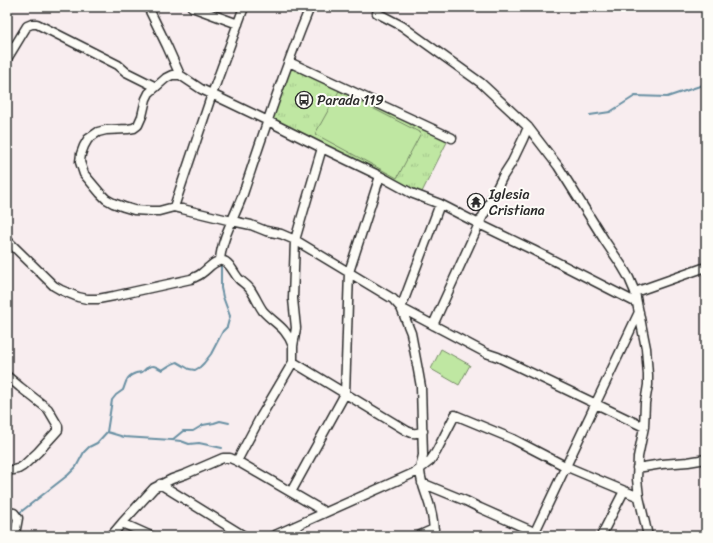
<svg xmlns="http://www.w3.org/2000/svg" width="713" height="543" font-family="Sriracha,sans-serif">
	<defs>
		<pattern id="grass-tufts" width="24" height="20" patternUnits="userSpaceOnUse"><rect width="24" height="20" fill="#bfe7a2"/><path d="M3 7l-1-3M5 7V3M7 7l1-3M15 17l-1-3M17 17v-4M19 17l1-3" fill="none" stroke="#a4c68c"/></pattern>
	</defs>
	<rect width="100%" height="100%" fill="#f8edef"/>
	<filter id="ink" filterUnits="userSpaceOnUse"><feTurbulence type="fractalNoise" baseFrequency=".025" numOctaves="2"/><feDisplacementMap in="SourceGraphic" scale="8" xChannelSelector="R" yChannelSelector="G"/><feConvolveMatrix kernelMatrix="1 2 1 2 8 2 1 2 1" color-interpolation-filters="sRGB"/></filter>
	<g filter="url(#ink)">
		<path fill="url(#grass-tufts)" stroke="#758966" d="M 292,66 L 446,139 L 447,142 L 422,192 L 420,193 L 417,192 L 274,120 L 272,118 L 289,68 Z"/>
		<path fill="#bfe7a2" stroke="#758966" d="M 339,91 L 421,133 L 397,178 L 315,134 Z
			M 441,349 L 470,365 L 459,385 L 431,369 Z"/>
		<g fill="none" stroke-linecap="round" stroke-linejoin="round">
			<path stroke="#6990a3" stroke-width="2" d="M 590,115 L 610,112 L 635,96 L 667,97 L 706,84
				M 107,432 L 124,437 L 172,440 L 183,431 L 193,431 L 203,425 L 214,423 L 220,421 L 229,423
				M 172,440 L 181,441 L 189,444 L 199,443 L 222,448
				M 18,514 L 68,475 L 76,467 L 84,452 L 89,447 L 97,443 L 107,432 L 112,400 L 116,395 L 123,390 C 126,383 126,376 136,373 C 138,372 140,373 142,372 C 144,371 145,369 147,368 C 153,364 157,367 162,370 C 168,367 170,364 177,362 L 189,369 L 195,370 L 200,367 L 204,363 L 211,354 L 223,331 L 227,327 L 230,316 L 223,297 L 221,288 L 221,266
				M 7,522 L 14,517"/>
			<defs>
				<path id="minor" d="M 148,7 L 167,46 L 180,75
					M 192,7 L 238,24
					M 377,13 L 402,26 L 417,37 L 481,83 L 528,127 L 558,166 L 605,241 L 622,266 L 629,278 L 635,292 L 637,303 L 646,348 L 648,375 L 648,385 L 645,403 L 644,427 L 638,457 L 637,479 L 639,497 L 648,536
					M 7,59 L 27,26 L 32,24 L 37,24 L 118,65 L 126,72 L 156,87
					M 289,62 L 452,138
					M 440,204 L 401,308 L 486,353 L 498,357 L 644,427
					M 174,207 L 212,94 L 244,7
					M 7,240 L 54,286 L 61,290 L 78,297 L 87,299 L 98,299 L 114,296 L 191,279 C 195,277 199,276 202,273 C 208,269 215,259 223,261 C 230,262 234,274 239,279 C 242,282 247,285 250,289 C 255,296 258,304 263,311 C 275,324 286,327 293,346
					M 220,260 C 222,237 235,216 243,194 C 264,131 285,68 310,7
					M 635,292 L 706,267
					M 433,325 L 479,224 L 503,176 L 512,162 L 523,139 L 528,127
					M 293,362 L 407,431 C 413,434 416,434 423,431
					M 7,376 L 20,387 L 48,409 L 58,426 L 58,430 L 38,452 L 23,466 L 18,469 L 13,470 L 7,470
					M 237,461 L 260,418 L 293,362 L 293,346 L 296,328 L 293,299 L 295,240 L 322,148
					M 637,468 L 662,464 L 688,462 L 706,459
					M 422,483 L 466,501 L 480,508 L 543,536
					M 160,484 L 244,536
					M 291,492 L 345,394 L 349,272 L 380,176
					M 7,512 L 14,513 L 18,518 L 16,529 L 13,536
					M 122,523 L 151,536
					M 295,526 L 300,536
					M 111,536 L 122,523 L 154,488 L 172,479 L 186,474 L 223,458 L 230,458 L 237,461 L 325,512
					M 273,536 L 416,472 L 430,461 L 436,452 L 455,415 L 513,439 L 565,466 L 639,497
					M 418,536 L 434,529
					M 434,536 C 434,526 433,517 430,507 C 427,495 421,484 420,471 C 420,466 422,460 423,455 L 421,387 L 418,370 L 411,333 L 401,308 L 393,299 L 295,240 L 281,234 L 266,231 L 251,225 L 232,221 L 174,207 L 159,211 L 151,211 L 134,210 L 124,207 L 113,203 L 106,199 L 100,193 L 84,174 L 80,162 L 81,154 L 84,146 L 88,139 L 98,132 L 106,130 L 128,129 L 134,128 L 138,125 L 142,116 L 146,99 L 149,93 L 166,78 L 172,75 L 180,75 L 201,89 L 268,121 L 322,148 L 380,176 L 411,193 L 440,204 L 479,224 L 533,250 L 637,303
					M 533,536 L 639,312
					M 601,536 L 624,491"/>
			</defs>
			<use href="#minor" stroke="#2b2b2b" stroke-width="11"/>
			<use href="#minor" stroke="#fdfcf7" stroke-width="8"/>
		</g>
	</g>
	<defs>
		<symbol id="bus-ring" viewBox="-11 -11 22 22"><circle r="9.5" fill="#fdfcf7" stroke="#2b2b2b" stroke-width="1.5"/><path d="M-5-6H5V4H4V6H2V4H-2V6H-4V4H-5ZM-3.5-4V0h7V-4ZM-3.5 1.2v1.5H-2V1.2ZM2 1.2v1.5H3.5V1.2Z" fill="#2b2b2b"/></symbol>
		<symbol id="temple-ring" viewBox="-11 -11 22 22"><circle r="9.5" fill="#fdfcf7" stroke="#2b2b2b" stroke-width="1.5"/><path d="M0-6L5-2H3V0L6.5 2.5H4V6H1.5V3h-3V6H-4V2.5H-6.5L-3 0V-2H-5Z" fill="#2b2b2b"/></symbol>
	</defs>
	<g fill-rule="evenodd">
		<use href="#bus-ring" x="294" y="90" width="20" height="20"/>
		<use href="#temple-ring" x="466" y="192" width="20" height="20"/>
	</g>
	<g text-anchor="middle" stroke-width="4" stroke-linejoin="round" paint-order="stroke">
		<g font-size="14" fill="#2b2b2b" stroke="#fdfcf7" text-anchor="start">
			<text x="317" y="105">Parada 119</text>
			<text x="489" y="199">Iglesia<tspan x="489" dy="16">Cristiana</tspan></text>
		</g>
	</g>
	<rect width="713" height="543" fill="none" stroke="#fdfcf7" stroke-width="24"/>
	<rect x="12" y="12" width="689" height="519" fill="none" stroke="#2b2b2b" stroke-width="1.5" filter="url(#ink)"/>
</svg>
